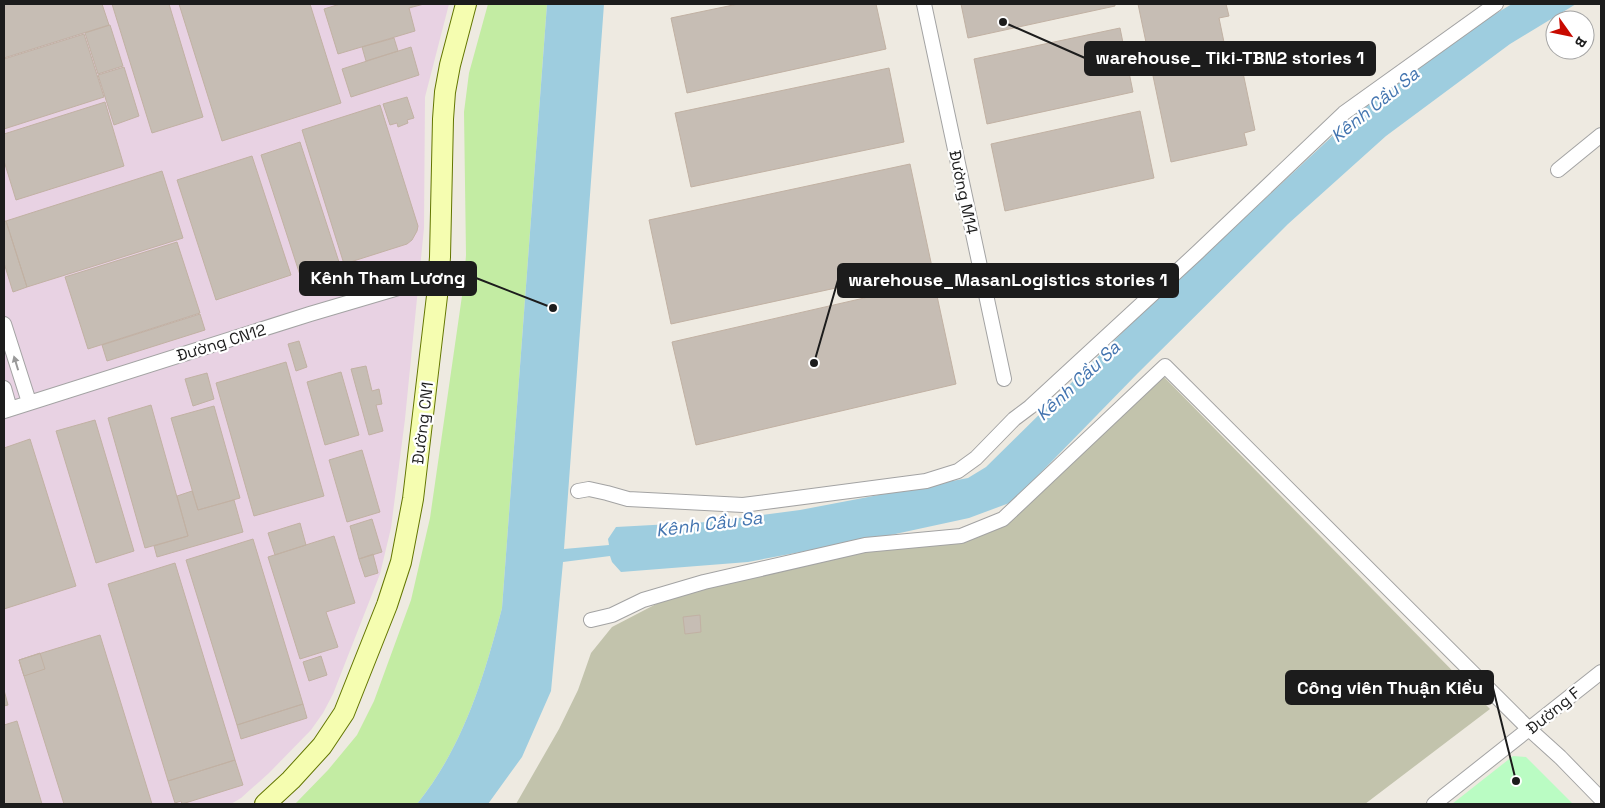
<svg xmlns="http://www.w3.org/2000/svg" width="1605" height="808" font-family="'Space Grotesk',sans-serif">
	<rect width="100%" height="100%" fill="#eeeae1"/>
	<path fill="#e8d2e3" d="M 4,4 L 449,4 L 425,97 L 424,228 L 405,419 L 391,528 L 380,574 L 333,694 L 323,713 L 311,730 L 269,773 L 241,798 L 231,804 L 4,804 Z"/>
	<path fill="#c2c3ac" d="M 1163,376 L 1490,709 L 1365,804 L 516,804 L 559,729 L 578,690 L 591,653 L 612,627 L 660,602 L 754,574 L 1007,523 Z"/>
	<path fill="#c3eca3" d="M 488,4 L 547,4 L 502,608 C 484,678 463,747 417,804 L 295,804 L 328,770 L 357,735 L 374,701 L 411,600 L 430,518 L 464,282 L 466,255 L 464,112 L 469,73 Z"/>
	<path fill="#bafcc3" d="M 1513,756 L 1526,757 L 1573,804 L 1452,804 Z"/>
	<path fill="#9ecddf" d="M 547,4 L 604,4 L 564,549 L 609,545 L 608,539 L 616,527 L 708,522 L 800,510 L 968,478 L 986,467 L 1137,318 L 1355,115 L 1468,30 L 1512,4 L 1576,4 L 1510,44 L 1386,136 L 1288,224 L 1138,373 L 1012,502 L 969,518 L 886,536 L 748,562 L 621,572 L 612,562 L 610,556 L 563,562 L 551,691 L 522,757 L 488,804 L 417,804 C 463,747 484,678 502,608 Z"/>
	<path fill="#c6bdb4" stroke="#c1b1a3" d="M 4,4 L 102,4 L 109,25 L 4,58 Z
		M 112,4 L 169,4 L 203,117 L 152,133 Z
		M 179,4 L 310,4 L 341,103 L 222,141 Z
		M 340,4 L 424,4 L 409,8 L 415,31 L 338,54 L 324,9 Z
		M 738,4 L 876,4 L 886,49 L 687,93 L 671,18 Z
		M 961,4 L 1115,4 L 1115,6 L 968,38 Z
		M 1138,4 L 1226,4 L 1229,16 L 1219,18 L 1225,47 L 1237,44 L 1255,130 L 1244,133 L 1247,145 L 1171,162 Z
		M 110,25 L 123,66 L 98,74 L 85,33 Z
		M 1120,28 L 1133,92 L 987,124 L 974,59 Z
		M 84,34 L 104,97 L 4,129 L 4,59 Z
		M 394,38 L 398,51 L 366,61 L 362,47 Z
		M 411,47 L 419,75 L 351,97 L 342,69 Z
		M 124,67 L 139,116 L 114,125 L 98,75 Z
		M 889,68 L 904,142 L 691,187 L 675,113 Z
		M 407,97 L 414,118 L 407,120 L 408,123 L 398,127 L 397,123 L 390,125 L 383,104 Z
		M 105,102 L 124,166 L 16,200 L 4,161 L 4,134 Z
		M 380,105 L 418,226 L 417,231 L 412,240 L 407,244 L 344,264 L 302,130 Z
		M 1140,111 L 1154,178 L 1005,211 L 991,144 Z
		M 300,142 L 339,262 L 300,275 L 261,155 Z
		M 252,156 L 291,275 L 216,300 L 177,180 Z
		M 910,164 L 932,267 L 671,324 L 649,220 Z
		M 162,171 L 183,238 L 27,287 L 6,221 Z
		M 4,221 L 6,221 L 27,287 L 13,292 L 4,263 Z
		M 177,242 L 200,313 L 88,349 L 65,277 Z
		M 934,282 L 956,384 L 696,445 L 672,342 Z
		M 200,314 L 205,330 L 107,361 L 102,345 Z
		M 299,341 L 307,367 L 296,371 L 288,344 Z
		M 286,362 L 324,496 L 254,516 L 216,383 Z
		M 366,366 L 372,391 L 379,389 L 382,404 L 376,405 L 383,431 L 369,435 L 351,369 Z
		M 341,372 L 359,435 L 325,445 L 307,382 Z
		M 207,373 L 214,399 L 193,406 L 185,379 Z
		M 151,405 L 188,536 L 145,548 L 108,418 Z
		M 214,406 L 240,498 L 198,510 L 171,418 Z
		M 95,420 L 134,551 L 96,563 L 56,431 Z
		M 30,439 L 76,586 L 4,609 L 4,448 Z
		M 362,450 L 380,512 L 347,522 L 329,460 Z
		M 192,491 L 198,510 L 234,500 L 243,532 L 157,557 L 154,546 L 188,536 L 177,496 Z
		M 372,519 L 382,552 L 359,559 L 350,526 Z
		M 300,523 L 306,545 L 275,555 L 268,533 Z
		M 334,536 L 355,603 L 326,612 L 338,647 L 300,659 L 268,557 Z
		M 253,539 L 303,704 L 237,725 L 186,560 Z
		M 373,554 L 378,573 L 365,577 L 359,559 Z
		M 175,563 L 235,760 L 168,781 L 108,584 Z
		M 700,615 L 701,632 L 685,634 L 683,617 Z
		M 100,635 L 152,804 L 64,804 L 19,660 Z
		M 40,653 L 45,669 L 24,676 L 19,660 Z
		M 321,656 L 327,675 L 309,681 L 303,662 Z
		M 4,690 L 8,705 L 4,706 Z
		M 303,704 L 307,718 L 241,739 L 237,725 Z
		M 17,721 L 42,804 L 4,804 L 4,725 Z
		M 235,760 L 243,785 L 182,804 L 181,801 L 175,803 L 168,781 Z"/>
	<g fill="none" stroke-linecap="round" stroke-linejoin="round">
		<defs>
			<path id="street" d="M 924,4 L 1004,379
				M 1558,170 L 1601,135
				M 4,324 L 29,402
				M 4,388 L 10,409
				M 4,411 L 310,314 L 439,276
				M 578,491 L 589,489 L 607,493 L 628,499 L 743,505 L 926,481 L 958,471 L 976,458 L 1014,419 L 1030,407 L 1198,252 L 1344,113 L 1496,4
				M 591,620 L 612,615 L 643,600 L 704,582 L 865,545 L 961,536 L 1003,519 L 1165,366 L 1529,729 L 1560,757 L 1601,799
				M 1434,804 L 1601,672"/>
			<path id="secondary" d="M 265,804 L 291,780 L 322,746 L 344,713 L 387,605 L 401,562 L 413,499 L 437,296 L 440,257 L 443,119 L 445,92 L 450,65 L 466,4"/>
		</defs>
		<use href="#street" stroke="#a3a3a3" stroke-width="16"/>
		<use href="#secondary" stroke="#637600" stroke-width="22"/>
		<use href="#street" stroke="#fff" stroke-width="14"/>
		<use href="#secondary" stroke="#f5fdb0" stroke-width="20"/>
	</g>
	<defs><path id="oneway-solid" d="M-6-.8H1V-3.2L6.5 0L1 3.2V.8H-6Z" transform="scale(1.25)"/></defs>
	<use fill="#999" href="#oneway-solid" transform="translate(16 363) rotate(-107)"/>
	<g text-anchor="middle" stroke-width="4.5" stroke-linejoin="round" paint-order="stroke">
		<g font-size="16" fill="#1c1c1c" stroke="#fff">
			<text transform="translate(964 192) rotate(78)" y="6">Đường M14</text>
			<text transform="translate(221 342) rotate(-17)" y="6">Đường CN12</text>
			<text transform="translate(422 423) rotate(-83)" y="6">Đường CN1</text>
			<text transform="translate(1553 710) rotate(-39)" y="6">Đường F</text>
		</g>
		<g font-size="18" font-style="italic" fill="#4475b0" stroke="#fff">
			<text transform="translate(1375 105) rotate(-39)" y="6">Kênh Cầu Sa</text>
			<text transform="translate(1078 381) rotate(-43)" y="6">Kênh Cầu Sa</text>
			<text transform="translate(709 524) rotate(-7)" y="6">Kênh Cầu Sa</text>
		</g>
	</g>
	<path fill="none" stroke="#1c1c1c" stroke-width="2" d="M1003 22L1085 58M553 308L476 278M814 363L838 280M1516 781L1493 688"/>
	<g fill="#1c1c1c" stroke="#fff" stroke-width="2">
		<circle cx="1003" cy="22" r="5"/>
		<circle cx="553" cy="308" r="5"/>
		<circle cx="814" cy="363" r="5"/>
		<circle cx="1516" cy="781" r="5"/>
	</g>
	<g fill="#1c1c1c" stroke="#1c1c1c" stroke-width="2">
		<rect x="1085" y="42" width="290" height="33" rx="5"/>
		<rect x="300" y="262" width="176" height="33" rx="5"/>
		<rect x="838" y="264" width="340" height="33" rx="5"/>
		<rect x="1286" y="671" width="207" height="33" rx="5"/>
	</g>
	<g font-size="18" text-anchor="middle" font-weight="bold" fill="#fff">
		<text x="1230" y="64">warehouse_ Tiki-TBN2 stories 1</text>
		<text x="388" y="284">Kênh Tham Lương</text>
		<text x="1008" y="286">warehouse_MasanLogistics stories 1</text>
		<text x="1390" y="694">Công viên Thuận Kiều</text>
	</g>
	<rect width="1605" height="808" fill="none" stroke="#1c1c1c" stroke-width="10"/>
	<g transform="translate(1570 35) rotate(123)"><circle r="24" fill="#ffffff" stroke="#a4a4a4"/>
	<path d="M0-4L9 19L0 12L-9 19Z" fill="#c80a00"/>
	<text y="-8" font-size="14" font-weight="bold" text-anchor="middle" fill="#1c1c1c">B</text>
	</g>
</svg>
